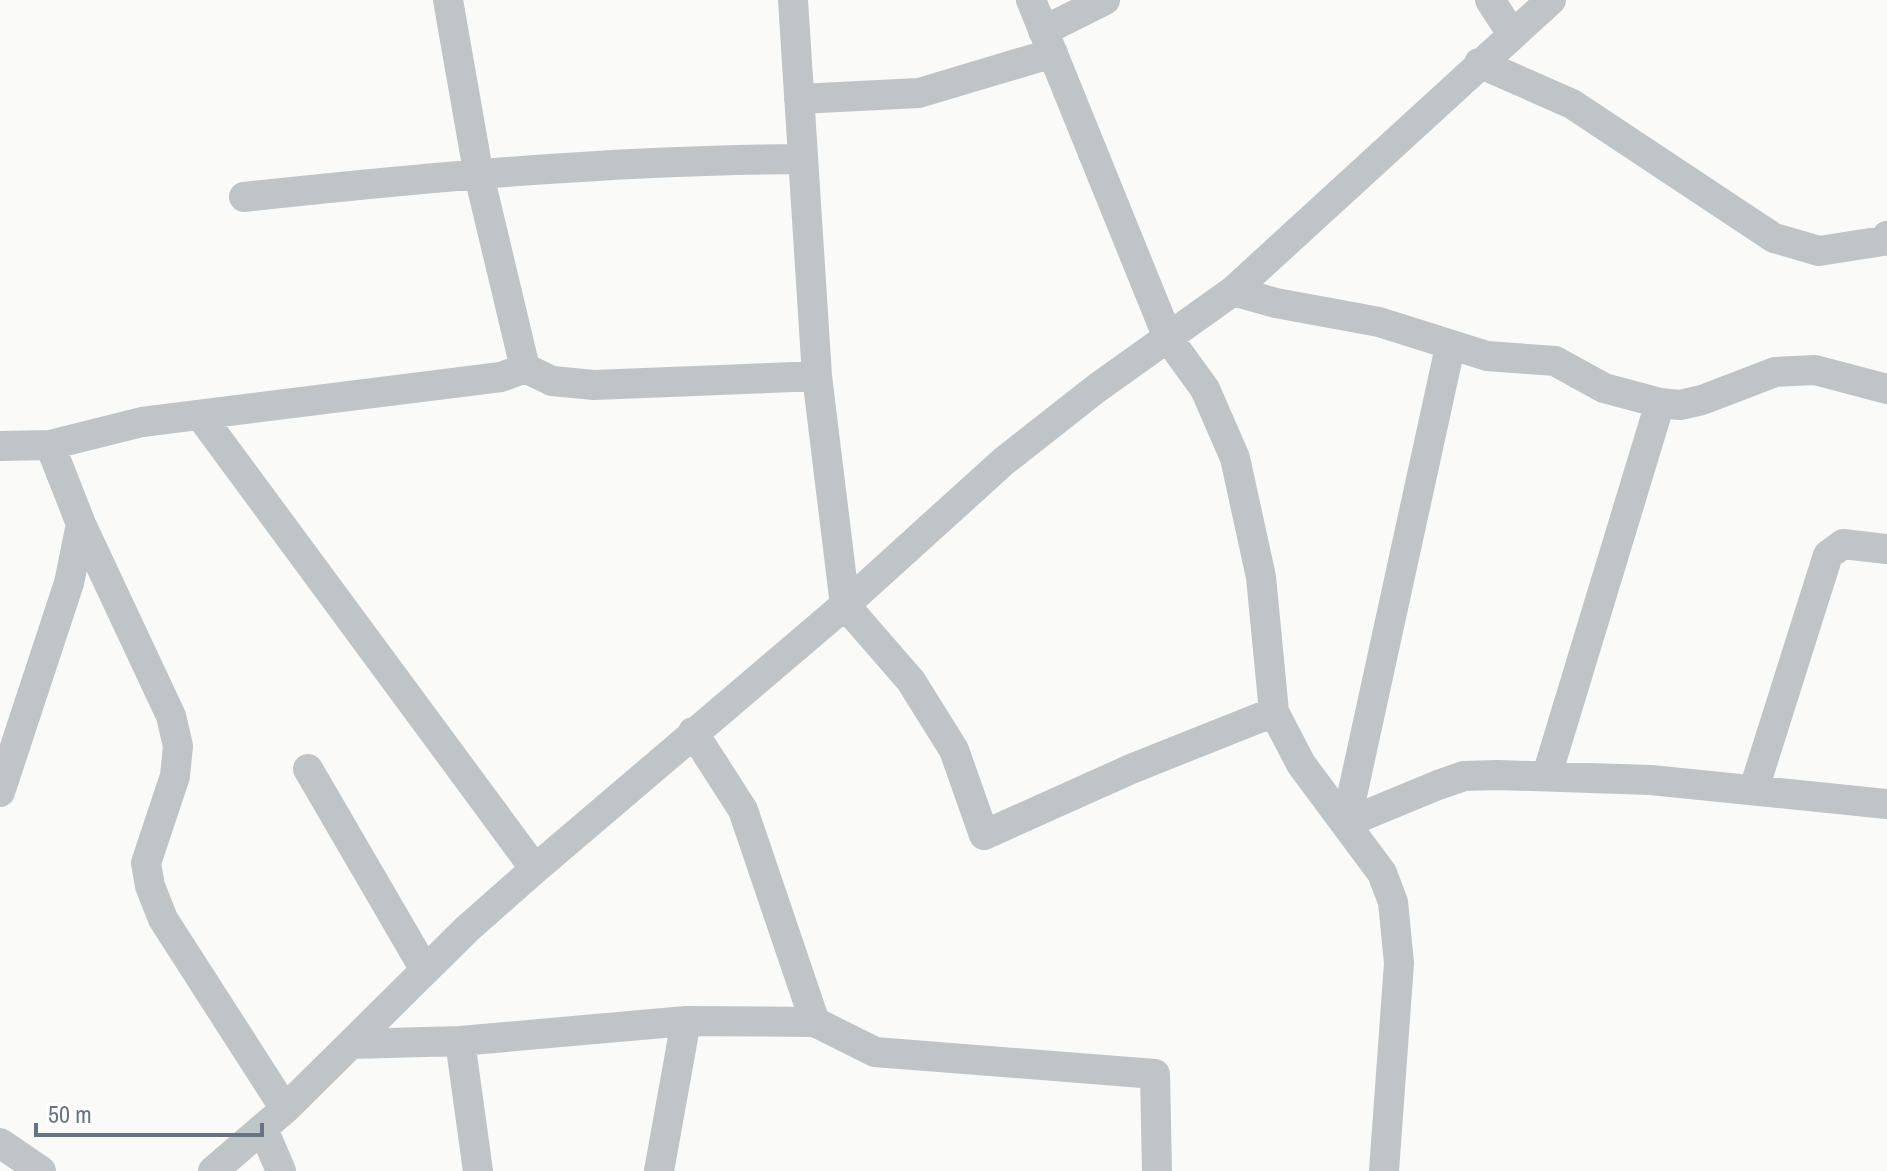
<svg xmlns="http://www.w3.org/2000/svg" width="1887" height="1171" font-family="'Archivo Narrow',sans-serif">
	<rect width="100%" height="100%" fill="#fafaf8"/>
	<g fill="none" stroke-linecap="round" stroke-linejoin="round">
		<path stroke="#bfc4c7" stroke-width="30" d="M 448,0 L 478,171 L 525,368
			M 793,0 L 817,376 L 845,605 L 911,681 L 954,750 L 984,835 L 1131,769 L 1274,712
			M 1031,0 L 1168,338 L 1205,389 L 1235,458 L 1261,577 L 1274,712 L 1301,764 L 1382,873 L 1393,902 L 1399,963 L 1384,1171
			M 1490,0 L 1512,34
			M 1043,31 L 1105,0
			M 1479,63 L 1572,104 L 1774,238 L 1819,251 L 1883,241 L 1887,236
			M 799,99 L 919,93 L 1053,53
			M 244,197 C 429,177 614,160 800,159
			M 1233,291 L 1276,303 L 1379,322 L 1487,356 L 1555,361 L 1604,388 L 1660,403 L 1680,405 L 1702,400 L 1775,372 L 1815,370 L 1887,389
			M 200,415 L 535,869
			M 0,446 L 50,445 L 142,422 L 501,377 L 525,368 L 552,381 L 594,385 L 817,376
			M 81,524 L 171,716 L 178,746 L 175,776 L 146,863 L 150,886 L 163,919 L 285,1109
			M 693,732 L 743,810 L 815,1022 L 875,1052 L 1155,1074 L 1157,1171
			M 308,769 L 425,970
			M 1547,775 L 1660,403
			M 1754,789 L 1828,555 L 1843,544 L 1887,549
			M 0,792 L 69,583 L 81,524 L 50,445
			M 1346,823 L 1438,785 L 1464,776 L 1498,775 L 1651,780 L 1887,804
			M 1346,823 L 1450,347
			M 460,1041 L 478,1171
			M 352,1044 L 460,1041 L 686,1021 L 815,1022
			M 263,1129 L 281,1171
			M 0,1143 L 41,1171
			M 213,1171 L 285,1109 L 467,929 L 535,869 L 845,605 L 1004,461 L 1097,388 L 1233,291 L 1551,0
			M 659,1171 L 686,1021"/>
	</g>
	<path d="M36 1123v12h226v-12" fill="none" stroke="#667581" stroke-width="4"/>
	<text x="48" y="1123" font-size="24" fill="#667581" stroke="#ffffff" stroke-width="6" paint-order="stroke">50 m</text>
</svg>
